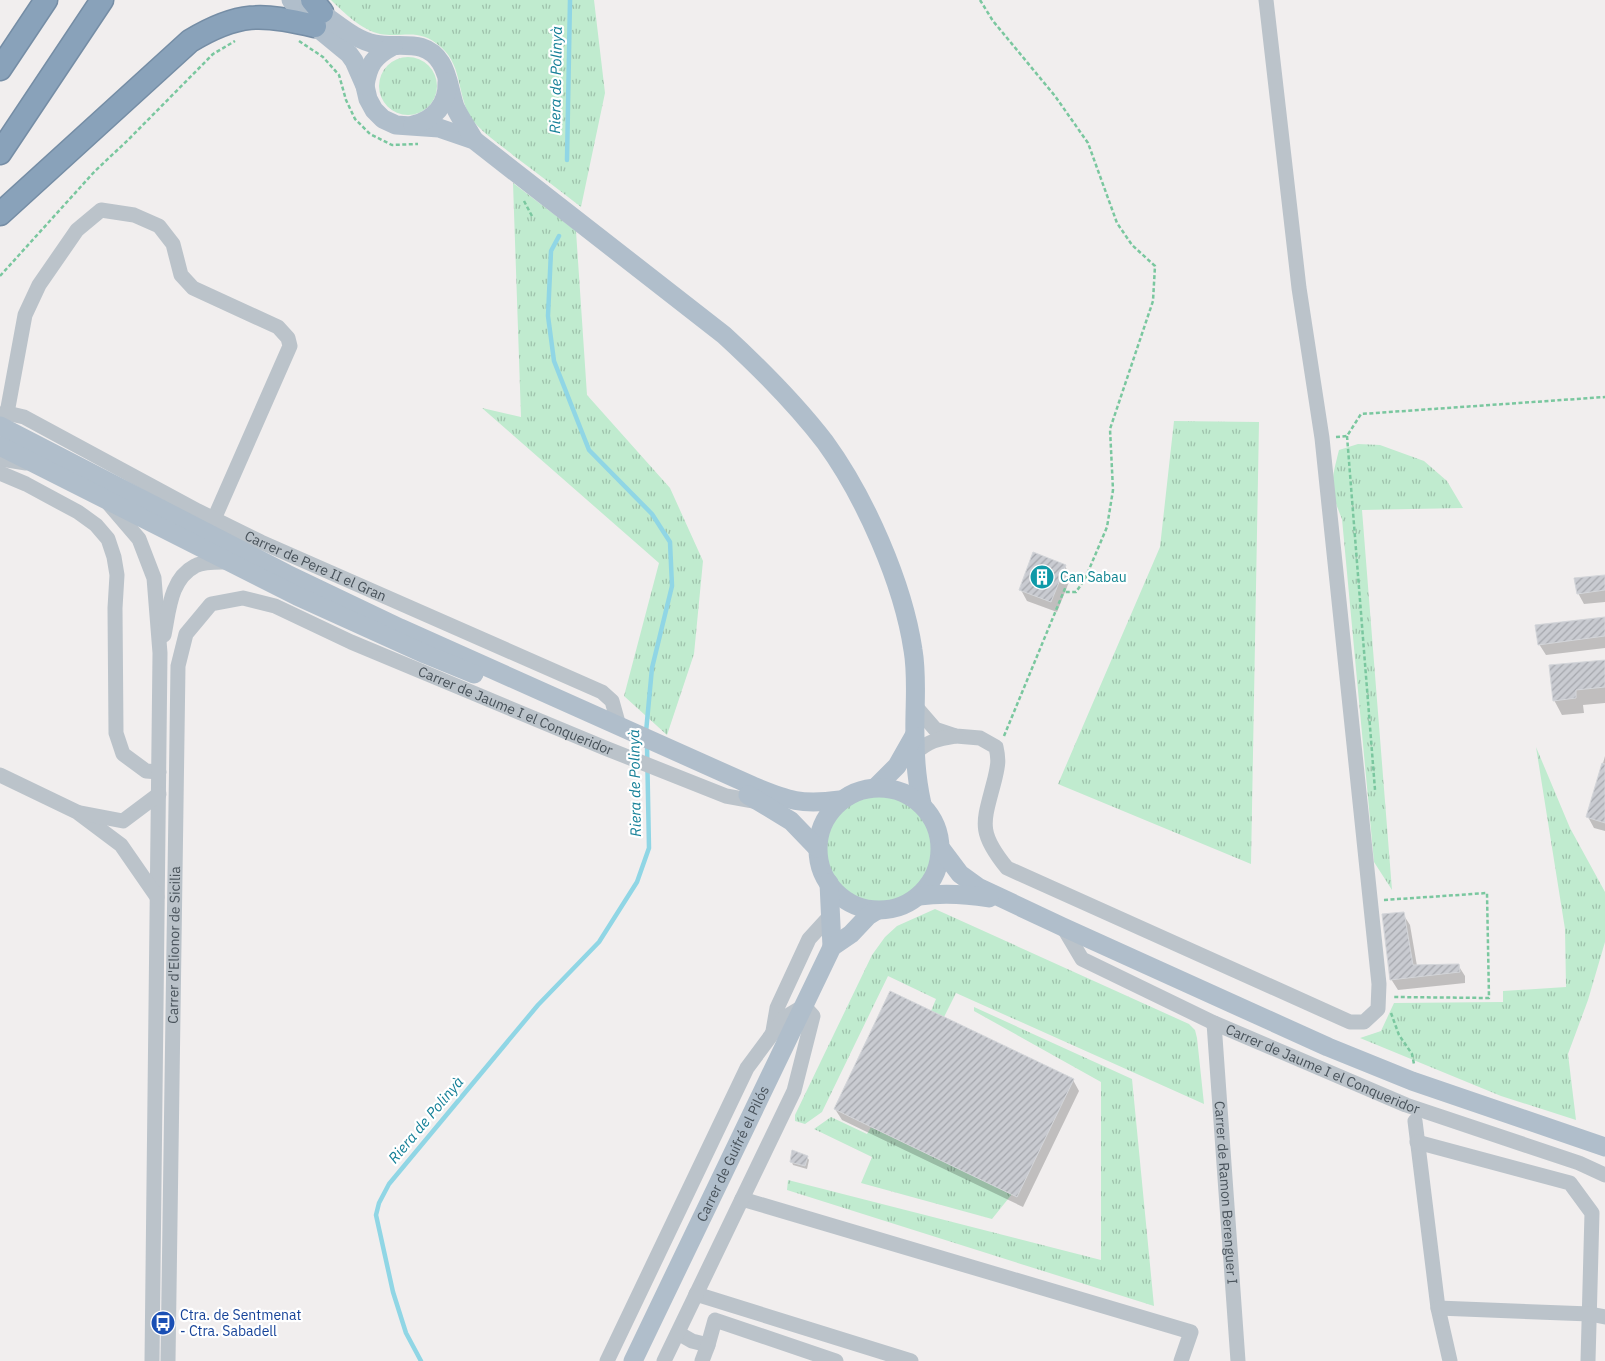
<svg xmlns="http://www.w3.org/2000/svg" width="1605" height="1361" font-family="'IBM Plex Sans',sans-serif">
	<defs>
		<pattern id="grass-tufts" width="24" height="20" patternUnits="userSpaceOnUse" patternTransform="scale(1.25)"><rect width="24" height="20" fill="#c0ebcf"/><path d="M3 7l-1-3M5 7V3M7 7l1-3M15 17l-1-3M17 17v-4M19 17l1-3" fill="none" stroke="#9ec1ab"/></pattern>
		<pattern id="building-hatch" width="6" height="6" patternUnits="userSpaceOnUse" patternTransform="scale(1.25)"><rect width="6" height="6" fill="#c9cbd1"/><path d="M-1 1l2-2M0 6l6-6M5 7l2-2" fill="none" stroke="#a5a7ad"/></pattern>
	</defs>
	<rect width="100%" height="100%" fill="#f1eeee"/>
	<path fill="url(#grass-tufts)" d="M 331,0 L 594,0 L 605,93 L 581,207 C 559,190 537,173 514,156 C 501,145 485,135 474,122 C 456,99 464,67 441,47 C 418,27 405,38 380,34 C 362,30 344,13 331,0 Z
		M379 86a29 29 0 1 1 58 0a29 29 0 1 1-58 0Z
		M 513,183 L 576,231 L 587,395 L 670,488 L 703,561 L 694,654 L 667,735 L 624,696 L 659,563 L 482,408 L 521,417 Z
		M 1174,421 L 1259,422 L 1251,864 L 1058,784 L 1160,547 Z
		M 1358,444 L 1380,445 L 1424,461 L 1447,481 L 1463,508 L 1362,510 L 1392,890 L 1374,862 L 1342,519 C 1329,488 1331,482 1339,450 Z
		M 1536,747 L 1570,828 L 1605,892 L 1605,942 L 1588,1000 L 1568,1054 L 1576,1120 L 1501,1096 L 1360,1038 L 1381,1031 L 1394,1003 L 1503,1002 L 1503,991 L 1566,987 L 1565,929 Z
		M818 849a61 61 0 1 1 122 0a61 61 0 1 1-122 0Z
		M 935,909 L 1189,1024 L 1195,1030 L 1197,1038 L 1204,1104 L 956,993 L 944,1017 L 931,1011 L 936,999 L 888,976 L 822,1112 L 805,1124 L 795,1121 L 795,1115 L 872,955 L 885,937 L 897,926 Z
		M 974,1007 L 1132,1079 L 1154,1306 L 787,1190 L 788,1180 L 1101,1260 L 1101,1082 L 974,1011 Z
		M 831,1117 L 867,1134 L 871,1127 L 1012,1194 L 992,1219 L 861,1183 L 872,1157 L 814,1129 Z"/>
	<path fill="#0003" d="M 1065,566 L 1071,577 L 1057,612 L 1027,601 L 1021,590 Z
		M 1605,576 L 1605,602 L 1584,604 L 1578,593 Z
		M 1605,618 L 1605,648 L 1546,655 L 1539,644 Z
		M 1605,661 L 1605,703 L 1583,705 L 1584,713 L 1562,715 L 1554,700 Z
		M 1605,756 L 1605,831 L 1594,828 L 1588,817 Z
		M 1403,914 L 1410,925 L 1417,966 L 1458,965 L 1465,976 L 1465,983 L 1398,990 L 1391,979 Z
		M 1073,1080 L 1079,1091 L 1023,1207 L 842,1120 L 835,1109 Z
		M 807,1157 L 809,1160 L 807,1169 L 793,1165 L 792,1162 Z"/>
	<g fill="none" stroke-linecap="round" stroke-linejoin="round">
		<path stroke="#90d6e5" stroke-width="4.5" d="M 567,160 L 570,0
			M 559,236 L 551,251 L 548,316 L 554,361 L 589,450 L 652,514 L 670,542 L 672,586 L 652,668 L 646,732
			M 421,1361 L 406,1333 L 393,1292 L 376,1215 L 379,1203 L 389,1184 L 538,1005 L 599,942 L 637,882 L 649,848 L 647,745"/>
	</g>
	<path fill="url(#building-hatch)" stroke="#d3d5d9" d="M 1033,552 L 1066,565 L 1051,602 L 1019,590 Z
		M 1605,575 L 1605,590 L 1577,594 L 1574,578 Z
		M 1605,617 L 1605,636 L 1538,645 L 1535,625 Z
		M 1605,660 L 1605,687 L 1576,690 L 1576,698 L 1553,701 L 1549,665 Z
		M 1602,763 L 1605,764 L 1605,823 L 1586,817 Z
		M 1404,912 L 1413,965 L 1459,964 L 1460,972 L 1390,980 L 1382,914 Z
		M 890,991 L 1074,1079 L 1017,1197 L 834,1109 Z
		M 792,1150 L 808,1156 L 805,1166 L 790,1162 Z"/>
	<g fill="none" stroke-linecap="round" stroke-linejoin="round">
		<defs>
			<path id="highway" d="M 312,0 L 322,12
				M 0,69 L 46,0
				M 0,153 L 102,0
				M 0,214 L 190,41 C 238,12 262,13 315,26"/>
		</defs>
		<use href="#highway" stroke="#758da5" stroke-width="25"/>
		<path stroke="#7ac79f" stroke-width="2.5" stroke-dasharray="4 2.5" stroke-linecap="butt" d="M 980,0 L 993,21 L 1055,96 L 1088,143 L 1117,223 L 1132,245 L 1155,266 L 1153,301 L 1110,429 L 1113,490 L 1107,527 L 1085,579 L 1076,592 L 1064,592
			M 299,41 L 323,57 L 339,75 L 346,100 L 355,119 L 370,134 L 392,145 L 418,144
			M 524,201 L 533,218
			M 0,276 L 95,171 L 128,140 L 213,54 L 235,41
			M 1347,436 L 1375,790
			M 1336,437 L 1347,436 L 1361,414 L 1605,397
			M 1004,736 L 1066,586
			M 1384,900 L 1487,893 L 1489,998 L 1393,997
			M 1391,1013 L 1399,1035 L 1412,1054 L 1414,1064"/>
		<g stroke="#bbc3ca" stroke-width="15">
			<path d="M 7,413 L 25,315 L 39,285 L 77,230 L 101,210 L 134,215 L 159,226 L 173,244 L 181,275 L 193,288 L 278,327 L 288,338 L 290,346 L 214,519"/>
			<path id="s1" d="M 0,414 L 7,413 L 24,417 L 198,511 L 261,542 L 602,692 L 612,701 L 619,726"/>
			<path d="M 0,459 L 26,463"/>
			<path d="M 0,473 L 26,484 L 78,512 L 96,525 L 108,539 L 114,557 L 117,575 L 115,608 L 116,733 L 123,754 L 146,771 L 159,772"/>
			<path d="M 109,504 L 139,539 L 154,578 L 160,653 L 152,1361"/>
			<path d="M 164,635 C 169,611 170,579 195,566 C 204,561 219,562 230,562"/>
			<path d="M 916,707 L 935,729 L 956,736 L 980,738 L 996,747 C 999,760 998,765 995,778 C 984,822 976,830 1007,868 L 1350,1022 L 1364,1022 L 1378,1009 L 1379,984 L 1322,438 L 1299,288 L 1266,0"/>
			<path d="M 915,753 C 929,741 937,739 955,736"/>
			<path d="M 0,775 L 77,812 L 121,845 L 157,897"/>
			<path d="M 81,813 L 123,821 L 159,794"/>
			<path id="s2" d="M 1063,927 L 1082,959 L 1214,1023 L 1406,1105 L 1579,1163 L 1605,1175"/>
			<path id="s3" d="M 1214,1023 L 1238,1361"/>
			<path d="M 773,1031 L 777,1008 L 809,939 L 830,916"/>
			<path d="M 1415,1121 L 1438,1308 L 1450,1361"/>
			<path d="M 1417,1142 L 1570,1183 L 1592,1213 L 1588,1361"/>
			<path d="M 742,1199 L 1191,1332 L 1181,1361"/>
			<path d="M 696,1294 L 911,1361"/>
			<path d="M 1438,1308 L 1590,1314 L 1605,1317"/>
			<path d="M 678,1333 L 692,1341 L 708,1345 L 715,1320 L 836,1361"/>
			<path id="s4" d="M 168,1361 L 178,666 L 186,634 L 211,604 L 243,598 L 275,606 L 351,642 L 605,748 L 726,796 L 759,802"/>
			<path d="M 607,1361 L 747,1068 L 784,1018 L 804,1006 L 813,1016 L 794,1091 L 664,1361"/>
			<path d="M 702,1361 L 708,1345"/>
		</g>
		<g stroke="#b0becb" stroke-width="19">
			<path d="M 291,0 L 315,26 L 349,54 L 354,61 L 365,86 L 368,99 L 374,110 L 383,119 L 396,125 L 439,128 L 474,140 L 724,335 C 760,368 795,403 825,442 C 865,497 903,583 913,650 C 918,679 914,708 915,737 C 915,760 917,782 922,804"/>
			<path d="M 309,6 C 332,17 350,39 375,44 C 399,49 425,37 441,63 C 449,76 450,93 455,107 C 460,118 468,129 474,140"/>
			<path d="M 365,86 C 368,65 374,56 393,46"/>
			<path d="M 413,125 C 434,120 448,104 447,82"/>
			<path d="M 0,426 L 287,574 L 400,628 L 753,786 C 789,801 801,805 840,800"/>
			<path d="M 0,446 L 297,596 L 425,654 L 474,674"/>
			<path d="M 876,787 L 897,766 L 914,736"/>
			<circle cx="879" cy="849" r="61"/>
			<path d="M 748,795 L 791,821 L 817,848"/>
			<path d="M 942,850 L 960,874 L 978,887 L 1063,927 L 1328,1047 L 1412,1081 L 1605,1147"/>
			<path d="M 829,883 L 832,947"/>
			<path d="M 919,896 C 943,893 965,894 989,898"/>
			<path id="s5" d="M 633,1361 L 832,947 L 851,934 L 868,916 L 876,911"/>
		</g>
		<use href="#highway" stroke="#89a2ba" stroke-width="22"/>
	</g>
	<defs>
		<symbol id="building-disc" viewBox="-11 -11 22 22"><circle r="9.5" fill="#0f9aa8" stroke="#fff"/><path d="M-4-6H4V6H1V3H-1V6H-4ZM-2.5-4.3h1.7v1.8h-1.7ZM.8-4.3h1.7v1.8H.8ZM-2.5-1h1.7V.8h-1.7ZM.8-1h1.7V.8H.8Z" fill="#fff"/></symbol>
		<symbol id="bus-disc" viewBox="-11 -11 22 22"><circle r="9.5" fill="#1a4fb4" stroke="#fff"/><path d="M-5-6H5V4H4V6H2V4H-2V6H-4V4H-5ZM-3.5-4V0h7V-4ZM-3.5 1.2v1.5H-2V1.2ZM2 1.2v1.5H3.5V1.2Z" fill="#fff"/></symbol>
	</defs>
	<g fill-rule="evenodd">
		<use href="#building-disc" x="1028" y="563" width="28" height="28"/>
		<use href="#bus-disc" x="149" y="1309" width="28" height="28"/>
	</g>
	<g text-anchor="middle" stroke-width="4.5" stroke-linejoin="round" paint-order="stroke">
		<g font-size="14" fill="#48525a" stroke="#fff">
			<text dy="5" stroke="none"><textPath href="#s1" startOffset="352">Carrer de Pere II el Gran</textPath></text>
			<text dy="5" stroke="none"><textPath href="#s4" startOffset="1095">Carrer de Jaume I el Conqueridor</textPath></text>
			<text dy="5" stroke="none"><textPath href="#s4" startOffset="416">Carrer d'Elionor de Sicilia</textPath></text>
			<text dy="5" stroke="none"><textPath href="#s2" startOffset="302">Carrer de Jaume I el Conqueridor</textPath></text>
			<text dy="5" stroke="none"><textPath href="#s5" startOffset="230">Carrer de Guifré el Pilós</textPath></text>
			<text dy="5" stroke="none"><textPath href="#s3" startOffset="170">Carrer de Ramon Berenguer I</textPath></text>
		</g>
		<g font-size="14" fill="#0d838f" stroke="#fff" text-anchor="start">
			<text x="1060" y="582">Can Sabau</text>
		</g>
		<g font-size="14" fill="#164399" stroke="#fff" text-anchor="start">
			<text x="180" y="1320">Ctra. de Sentmenat<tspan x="180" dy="16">- Ctra. Sabadell</tspan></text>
		</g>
		<g font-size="15" font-style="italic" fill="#168098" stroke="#fff">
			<text transform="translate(556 80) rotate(-89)" y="5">Riera de Polinyà</text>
			<text transform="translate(635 783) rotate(-91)" y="5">Riera de Polinyà</text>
			<text transform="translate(426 1120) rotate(-50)" y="5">Riera de Polinyà</text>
		</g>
	</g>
</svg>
